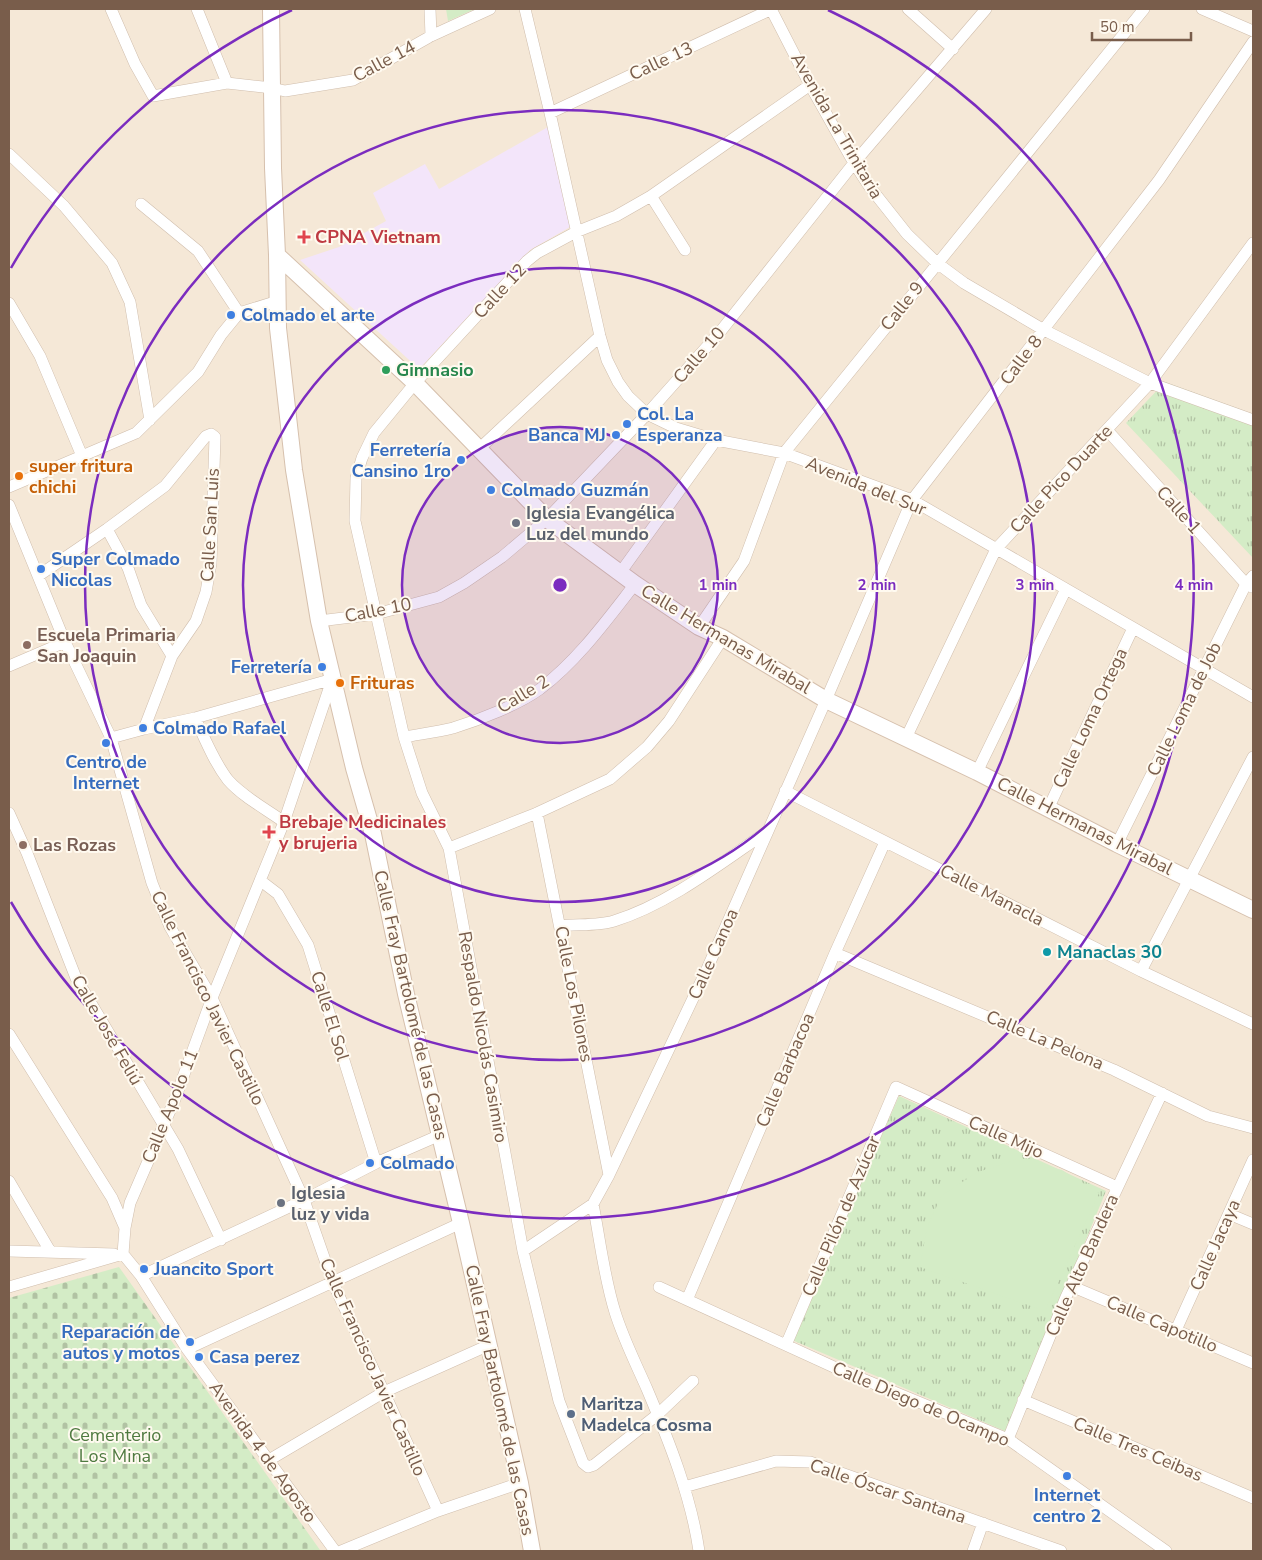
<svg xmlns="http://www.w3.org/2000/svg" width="1262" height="1560" font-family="'Nunito Sans',sans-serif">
	<defs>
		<pattern id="grass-tufts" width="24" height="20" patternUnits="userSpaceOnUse" patternTransform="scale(1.25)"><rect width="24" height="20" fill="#d4ecc6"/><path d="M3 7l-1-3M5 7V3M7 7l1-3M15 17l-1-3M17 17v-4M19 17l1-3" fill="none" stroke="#b1c2a3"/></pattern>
		<pattern id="cemetery-stones" width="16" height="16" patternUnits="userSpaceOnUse" patternTransform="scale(1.25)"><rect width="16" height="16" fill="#d4ecc6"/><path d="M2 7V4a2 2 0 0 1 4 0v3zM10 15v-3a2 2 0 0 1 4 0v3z" fill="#b1c2a3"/></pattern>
	</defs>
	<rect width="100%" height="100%" fill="#fdf6e9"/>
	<path fill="#f5e8d7" d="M 9,9 L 1253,9 L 1253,1551 L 9,1551 Z"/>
	<path fill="#f3e5fa" d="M 548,127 L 570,227 L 530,250 L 419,369 L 300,260 L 339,247 L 386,221 L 373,193 L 425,164 L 439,189 Z"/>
	<path fill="url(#grass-tufts)" d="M 446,9 L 475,9 L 448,21 Z
		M 1165,382 L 1253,414 L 1253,558 L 1126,423 Z
		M 899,1096 L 1106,1191 L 1007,1432 L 792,1340 Z"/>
	<path fill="url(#cemetery-stones)" d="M 119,1267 L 320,1550 L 316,1551 L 9,1551 L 9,1298 Z"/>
	<path fill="#d4ecc6" d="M 1018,1159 L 1062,1170 L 1099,1193 L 1045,1311 L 920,1267 L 927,1227 L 942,1195 L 978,1172 Z"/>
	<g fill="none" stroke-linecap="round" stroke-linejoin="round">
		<defs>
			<path id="street" d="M 111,9 L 135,64 L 153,96 L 227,83 L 272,88 L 285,91 L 353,80 L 431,36 L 490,9
				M 197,9 L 227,83
				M 430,9 L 431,36
				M 525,9 L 550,113 L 600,336 L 607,360 L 618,382 L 628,396 L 647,414 L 676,428 L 716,440 L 784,453 L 912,500 L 1253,697
				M 771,9 L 810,85 L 854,163 L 869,186 L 907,234 L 937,263 L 964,283 L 1044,330 L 1150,383 L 1253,420
				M 908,9 L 953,49
				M 1202,9 L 1253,31
				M 550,113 L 772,9
				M 9,154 L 64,206 L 112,263 L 130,302 L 150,420
				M 651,196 L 685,250
				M 141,204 L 198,251 L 239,313
				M 9,303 L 40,356 L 82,456
				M 1107,430 L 1246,584 L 1252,587
				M 479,449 L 600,336
				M 9,487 L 136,433 L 198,372 L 221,335 L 239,313 L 278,301
				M 9,505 L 65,642 L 111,738 L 152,883 L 170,927 L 212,998 L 304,1200 L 333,1283 L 384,1392 L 438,1511
				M 107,529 L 128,568 L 141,605 L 172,656
				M 620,573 L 716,440
				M 38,576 L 107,529 L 165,486 L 206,436 L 211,434 L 215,437 L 211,563 L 206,592 L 196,621 L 172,656 L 144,729
				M 319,621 L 376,614 L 439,597 L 464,583 L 502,557 L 547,519 L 647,414 L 720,332 L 854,163 L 986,9
				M 699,627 L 744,561 L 784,453 L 1144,9
				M 9,666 L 65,642
				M 195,718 C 205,739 214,762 228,780 C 243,797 266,809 284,822
				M 404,737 C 420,734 437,732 453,728 C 479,720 518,705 540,689 C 578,660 606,621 635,584
				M 111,738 L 144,729 L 195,718 L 333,679
				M 906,738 L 996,549 L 1150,383 L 1253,243
				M 977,772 L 1066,589
				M 785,791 L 1141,971 L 1253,1024
				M 1048,809 L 1133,628
				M 9,813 L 27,853 L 76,978 L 178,1149 L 221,1240
				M 537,813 L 609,1175
				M 1117,844 L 1246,584 L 1253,576
				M 449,848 L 537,813 L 610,779 L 647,747 L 669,721 L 723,638
				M 261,881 L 278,894 L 308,945 L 376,1163
				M 560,926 C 576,924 599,926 614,921 C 669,904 721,863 768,831
				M 835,953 L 1114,1070 L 1208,1116 L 1253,1128
				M 1141,971 L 1253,757
				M 9,1034 L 112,1198 L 125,1228
				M 9,1181 L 50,1251
				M 593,1204 C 600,1240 604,1277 615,1312 C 623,1338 636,1364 647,1389 C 669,1441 691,1496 699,1551
				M 1229,1214 L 1253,1224
				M 9,1251 L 114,1254
				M 523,1251 L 593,1204 L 609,1175 L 707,969 L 826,700 L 912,500 L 1159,180 L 1253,42
				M 123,1254 L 125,1228 L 130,1203 L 175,1099 L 212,998 L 284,822 L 332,680
				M 123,1254 L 141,1276 L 187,1349 L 335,1551
				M 141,1276 L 304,1200 L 376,1163 L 440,1135
				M 1071,1286 L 1253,1363
				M 9,1287 L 123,1254
				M 659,1287 L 836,1368 L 1008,1439 L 1166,1551
				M 687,1300 L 835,953 L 885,842
				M 1176,1330 L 1253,1160
				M 786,1345 L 896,1087 L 1117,1187
				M 187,1349 L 461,1223
				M 693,1381 L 657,1415 L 594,1465 L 588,1467 L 583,1463 L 559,1401 L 523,1251 L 449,848 L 422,793 L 404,737 L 355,521 L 356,478 L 362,458 L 374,433 L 415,383 L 527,261 L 537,253 L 576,232 L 616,216 L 651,196 L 810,85
				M 1023,1400 L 1253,1498
				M 1008,1439 L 1066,1297 L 1162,1093
				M 269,1460 L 384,1392 L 489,1345
				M 684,1487 L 776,1461 L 810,1462 L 1061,1551
				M 341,1551 L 438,1511 L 520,1483
				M 973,1551 L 983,1523"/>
			<path id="secondary" d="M 271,9 L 273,168 L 277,255 L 278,328 L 294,470 L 319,621 L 354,768 L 373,834 L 406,994 L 461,1223 L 520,1483 L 532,1551
				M 277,255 L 415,383 L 547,519 L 635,584 L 699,627 L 723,638 L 826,700 L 977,772 L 1117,844 L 1253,910"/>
		</defs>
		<use href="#street" stroke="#d0bead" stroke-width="12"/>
		<use href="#secondary" stroke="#d6c0ad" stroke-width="18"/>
		<use href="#street" stroke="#fff" stroke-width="11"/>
		<use href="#secondary" stroke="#fff" stroke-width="16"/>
	</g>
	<circle cx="560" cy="585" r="158" fill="#7b2cbf" fill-opacity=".12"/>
	<g fill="none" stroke="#7b2cbf" stroke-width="2.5">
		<circle cx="560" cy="585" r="158"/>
		<circle cx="560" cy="585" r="317"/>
		<circle cx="560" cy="585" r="475"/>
		<path d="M11 268A634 634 0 0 1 292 10M828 10A634 634 0 1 1 11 902"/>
	</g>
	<g fill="#e0444e" stroke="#fffaf0" stroke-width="2">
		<path d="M301.5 229.5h5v5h5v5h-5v5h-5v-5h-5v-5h5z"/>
		<path d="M266.5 824.5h5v5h5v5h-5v5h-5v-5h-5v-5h5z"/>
	</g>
	<g fill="#3f7fe0" stroke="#fffaf0" stroke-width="2">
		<circle cx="231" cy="315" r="5"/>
		<circle cx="627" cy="424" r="5"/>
		<circle cx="616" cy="435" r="5"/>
		<circle cx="461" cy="460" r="5"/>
		<circle cx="491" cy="490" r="5"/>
		<circle cx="41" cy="569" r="5"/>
		<circle cx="322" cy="667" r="5"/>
		<circle cx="143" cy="728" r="5"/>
		<circle cx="106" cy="743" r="5"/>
		<circle cx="370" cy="1163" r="5"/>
		<circle cx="144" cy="1269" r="5"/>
		<circle cx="190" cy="1342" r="5"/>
		<circle cx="199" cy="1357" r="5"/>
		<circle cx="1067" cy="1476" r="5"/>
	</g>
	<circle fill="#2e9e5b" stroke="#fffaf0" stroke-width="2" cx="386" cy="370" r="5"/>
	<g fill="#e8710a" stroke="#fffaf0" stroke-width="2">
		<circle cx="19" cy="476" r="5"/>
		<circle cx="340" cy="683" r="5"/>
	</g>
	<g fill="#6b7280" stroke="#fffaf0" stroke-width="2">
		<circle cx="516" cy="523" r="5"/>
		<circle cx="281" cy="1203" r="5"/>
	</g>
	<g fill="#8d6e63" stroke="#fffaf0" stroke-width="2">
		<circle cx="27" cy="645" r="5"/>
		<circle cx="23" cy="845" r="5"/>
	</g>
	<circle fill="#0f9aa8" stroke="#fffaf0" stroke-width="2" cx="1047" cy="952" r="5"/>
	<circle fill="#5c6f8a" stroke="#fffaf0" stroke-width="2" cx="571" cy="1414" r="5"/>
	<g text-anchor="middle" stroke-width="4" stroke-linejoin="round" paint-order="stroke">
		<g font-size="18" fill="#795d4b" stroke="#fffaf0">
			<text transform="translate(384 61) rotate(-28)" y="6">Calle 14</text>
			<text transform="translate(661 61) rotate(-25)" y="6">Calle 13</text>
			<text transform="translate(837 126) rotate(60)" y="6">Avenida La Trinitaria</text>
			<text transform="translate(500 291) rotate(-47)" y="6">Calle 12</text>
			<text transform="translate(902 306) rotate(-51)" y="6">Calle 9</text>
			<text transform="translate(699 355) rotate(-49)" y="6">Calle 10</text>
			<text transform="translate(1021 360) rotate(-53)" y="6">Calle 8</text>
			<text transform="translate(1061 479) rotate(-47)" y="6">Calle Pico Duarte</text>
			<text transform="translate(866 486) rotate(22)" y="6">Avenida del Sur</text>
			<text transform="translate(1179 510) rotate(48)" y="6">Calle 1</text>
			<text transform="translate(210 525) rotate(-87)" y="6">Calle San Luis</text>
			<text transform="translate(378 610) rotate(-11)" y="6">Calle 10</text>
			<text transform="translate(726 639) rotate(31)" y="6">Calle Hermanas Mirabal</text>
			<text transform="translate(523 694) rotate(-31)" y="6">Calle 2</text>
			<text transform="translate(1184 709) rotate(-64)" y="6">Calle Loma de Job</text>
			<text transform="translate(1090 718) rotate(-65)" y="6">Calle Loma Ortega</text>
			<text transform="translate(1085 826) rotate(27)" y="6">Calle Hermanas Mirabal</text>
			<text transform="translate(992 895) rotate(27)" y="6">Calle Manacla</text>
			<text transform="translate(713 954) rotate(-66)" y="6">Calle Canoa</text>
			<text transform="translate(574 994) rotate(79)" y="6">Calle Los Pilones</text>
			<text transform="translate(208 998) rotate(64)" y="6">Calle Francisco Javier Castillo</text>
			<text transform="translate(411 1005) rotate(77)" y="6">Calle Fray Bartolomé de las Casas</text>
			<text transform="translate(330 1016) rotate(73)" y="6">Calle El Sol</text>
			<text transform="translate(107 1030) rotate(60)" y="6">Calle José Feliú</text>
			<text transform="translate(483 1037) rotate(80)" y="6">Respaldo Nicolás Casimiro</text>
			<text transform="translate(1045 1040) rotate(23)" y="6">Calle La Pelona</text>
			<text transform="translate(785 1070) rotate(-67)" y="6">Calle Barbacoa</text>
			<text transform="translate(170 1106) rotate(-68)" y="6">Calle Apolo 11</text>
			<text transform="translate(1006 1137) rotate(24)" y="6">Calle Mijo</text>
			<text transform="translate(841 1216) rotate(-67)" y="6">Calle Pilón de Azúcar</text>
			<text transform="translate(1215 1245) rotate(-66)" y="6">Calle Jacaya</text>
			<text transform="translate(1082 1265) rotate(-66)" y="6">Calle Alto Bandera</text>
			<text transform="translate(1162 1324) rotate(23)" y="6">Calle Capotillo</text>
			<text transform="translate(373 1367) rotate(66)" y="6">Calle Francisco Javier Castillo</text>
			<text transform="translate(500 1400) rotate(78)" y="6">Calle Fray Bartolomé de las Casas</text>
			<text transform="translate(921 1404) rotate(23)" y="6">Calle Diego de Ocampo</text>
			<text transform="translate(1138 1449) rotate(23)" y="6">Calle Tres Ceibas</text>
			<text transform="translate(263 1452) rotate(54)" y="6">Avenida 4 de Agosto</text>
			<text transform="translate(888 1491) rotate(19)" y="6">Calle Óscar Santana</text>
		</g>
		<g font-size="18" font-weight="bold" fill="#be3a42" stroke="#fffaf0" text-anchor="start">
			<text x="315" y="243">CPNA Vietnam</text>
			<text x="279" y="828">Brebaje Medicinales<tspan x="279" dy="21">y brujeria</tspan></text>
		</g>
		<g font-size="18" font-weight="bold" fill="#366cbe" stroke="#fffaf0" text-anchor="start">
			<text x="241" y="321">Colmado el arte</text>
			<text x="637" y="420">Col. La<tspan x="637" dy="21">Esperanza</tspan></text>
			<text x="606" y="441" text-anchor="end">Banca MJ</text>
			<text x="451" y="456" text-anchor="end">Ferretería<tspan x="451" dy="21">Cansino 1ro</tspan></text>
			<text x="501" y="496">Colmado Guzmán</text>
			<text x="51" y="565">Super Colmado<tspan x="51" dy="21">Nicolas</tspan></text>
			<text x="312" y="673" text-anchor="end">Ferretería</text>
			<text x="153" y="734">Colmado Rafael</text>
			<text x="106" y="768" text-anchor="middle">Centro de<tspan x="106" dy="21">Internet</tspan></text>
			<text x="380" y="1169">Colmado</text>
			<text x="154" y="1275">Juancito Sport</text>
			<text x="180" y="1338" text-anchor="end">Reparación de<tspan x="180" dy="21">autos y motos</tspan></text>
			<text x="209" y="1363">Casa perez</text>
			<text x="1067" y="1501" text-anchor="middle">Internet<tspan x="1067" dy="21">centro 2</tspan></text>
		</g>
		<g font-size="18" font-weight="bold" fill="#27864d" stroke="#fffaf0" text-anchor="start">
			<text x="396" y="376">Gimnasio</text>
		</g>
		<g font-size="18" font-weight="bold" fill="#c56008" stroke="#fffaf0" text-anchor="start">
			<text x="29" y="472">super fritura<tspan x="29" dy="21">chichi</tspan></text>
			<text x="350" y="689">Frituras</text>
		</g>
		<g font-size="18" font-weight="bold" fill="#5b616d" stroke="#fffaf0" text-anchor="start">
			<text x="526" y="519">Iglesia Evangélica<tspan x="526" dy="21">Luz del mundo</tspan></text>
			<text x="291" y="1199">Iglesia<tspan x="291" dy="21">luz y vida</tspan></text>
		</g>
		<g font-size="18" font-weight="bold" fill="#785e54" stroke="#fffaf0" text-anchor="start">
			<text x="37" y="641">Escuela Primaria<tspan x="37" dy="21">San Joaquin</tspan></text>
			<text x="33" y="851">Las Rozas</text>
		</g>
		<g font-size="18" font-weight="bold" fill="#0d838f" stroke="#fffaf0" text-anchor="start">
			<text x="1057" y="958">Manaclas 30</text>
		</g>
		<g font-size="18" font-weight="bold" fill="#4e5e75" stroke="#fffaf0" text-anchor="start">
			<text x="581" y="1410">Maritza<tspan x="581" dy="21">Madelca Cosma</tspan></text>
		</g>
		<g font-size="18" fill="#4f7a40" stroke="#fffaf0">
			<text x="115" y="1441">Cementerio<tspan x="115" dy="21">Los Mina</tspan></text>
		</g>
	</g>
	<circle cx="560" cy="585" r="8" fill="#7b2cbf" stroke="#fffaf0" stroke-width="2.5"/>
	<g font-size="15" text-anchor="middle" font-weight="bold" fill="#7b2cbf" stroke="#fffaf0" stroke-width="4" stroke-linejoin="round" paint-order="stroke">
		<text x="718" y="590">1 min</text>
		<text x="877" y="590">2 min</text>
		<text x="1035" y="590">3 min</text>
		<text x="1194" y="590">4 min</text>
	</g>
	<rect width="1262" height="1560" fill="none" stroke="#795d4b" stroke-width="20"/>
	<path d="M1092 32v8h99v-8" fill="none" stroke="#795d4b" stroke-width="2.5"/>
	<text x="1100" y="32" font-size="15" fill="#795d4b" stroke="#fffaf0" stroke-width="4" paint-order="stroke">50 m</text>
</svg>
